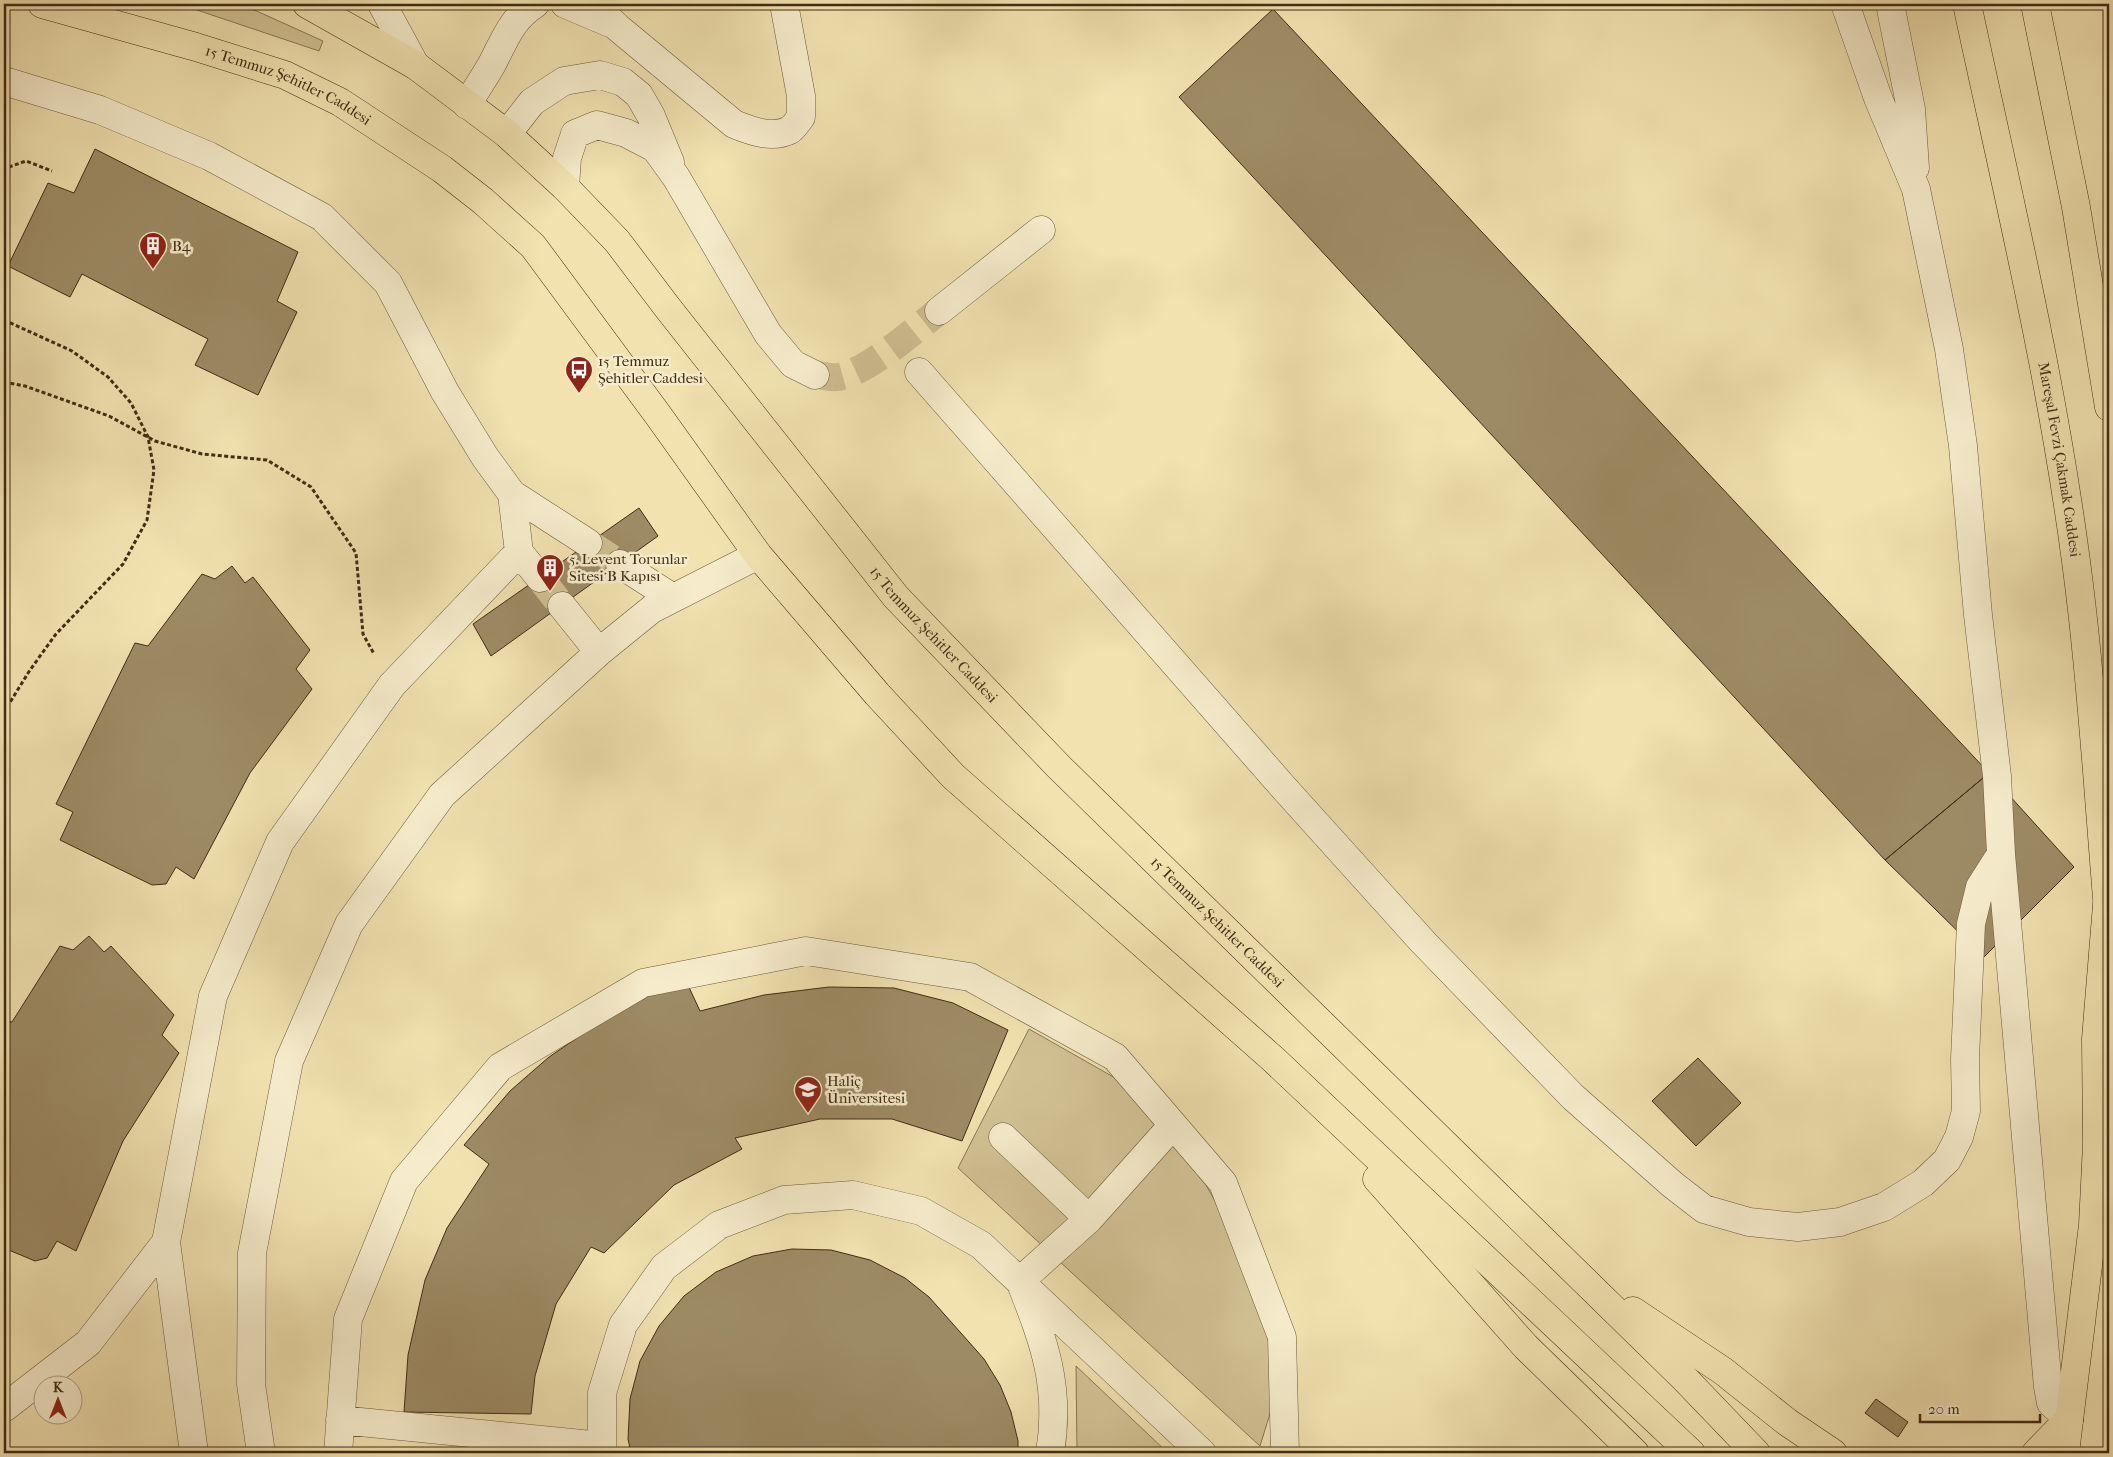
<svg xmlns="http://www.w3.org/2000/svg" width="2113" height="1457" font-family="'IM FELL French Canon',serif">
	<rect width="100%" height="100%" fill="#f1e2b0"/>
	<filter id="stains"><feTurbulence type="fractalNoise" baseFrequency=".004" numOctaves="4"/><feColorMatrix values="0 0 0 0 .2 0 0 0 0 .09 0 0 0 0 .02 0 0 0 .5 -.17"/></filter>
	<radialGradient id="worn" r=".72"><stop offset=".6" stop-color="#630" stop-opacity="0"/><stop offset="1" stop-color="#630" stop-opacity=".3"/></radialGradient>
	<path fill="#d3c395" stroke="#8a7854" d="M 179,4 L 241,4 L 323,41 L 319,51 Z
		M 1029,1029 L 1117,1079 L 1165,1134 L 1206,1185 L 1244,1253 L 1263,1309 L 1277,1391 L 1260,1446 L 958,1168 Z
		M 1076,1366 L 1168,1453 L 1077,1453 Z"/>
	<path fill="#9d8b65" stroke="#412c13" d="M 1273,9 L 1989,773 L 1885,860 L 1179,97 Z
		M 95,149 L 298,252 L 277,301 L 297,312 L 258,395 L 195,365 L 208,339 L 82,274 L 70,297 L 8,266 L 48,183 L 74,193 Z
		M 639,508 L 658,536 L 491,656 L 473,624 Z
		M 232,566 L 245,583 L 253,577 L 310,650 L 296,669 L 312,689 L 250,773 L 194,879 L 176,867 L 166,884 L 152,885 L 60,840 L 73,812 L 56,804 L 135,643 L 148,646 L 202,574 L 215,579 Z
		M 1989,773 L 2074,867 L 1984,957 L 1885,860 Z
		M 89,936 L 104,952 L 111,946 L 174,1015 L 162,1035 L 179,1053 L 123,1141 L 76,1251 L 57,1241 L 47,1258 L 35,1261 L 4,1248 L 4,1021 L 12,1022 L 60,946 L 73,950 Z
		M 687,983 L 700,1011 L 764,995 L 829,987 L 894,988 L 953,1003 L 1008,1030 L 962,1141 L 892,1119 L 820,1119 L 735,1138 L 742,1149 L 674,1185 L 604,1253 L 591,1247 L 556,1304 L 535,1376 L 531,1414 L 404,1412 L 408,1355 L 425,1280 L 447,1228 L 489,1164 L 464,1145 L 510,1091 L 549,1057 L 602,1021 L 654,993 Z
		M 1698,1058 L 1741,1103 L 1696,1146 L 1652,1101 Z
		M 792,1249 L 831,1250 L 870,1260 L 905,1278 L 929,1297 L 984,1359 L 1000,1385 L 1011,1412 L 1018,1441 L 1018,1453 L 631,1453 L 628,1439 L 630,1399 L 640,1361 L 659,1326 L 684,1296 L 716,1272 L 753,1256 Z
		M 1876,1399 L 1908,1422 L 1898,1437 L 1865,1413 Z"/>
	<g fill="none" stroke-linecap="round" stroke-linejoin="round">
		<path stroke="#cebe91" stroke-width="28" stroke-dasharray="28 14" stroke-linecap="butt" d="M 815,375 C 822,375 831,378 838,377 C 868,372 914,330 939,311
			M 588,543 L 620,564
			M 540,578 L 562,606"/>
		<defs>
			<path id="minor" d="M 382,4 L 415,65
				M 565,4 L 610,23
				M 594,4 L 617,27 L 734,124 C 751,131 772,139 790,130 C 794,127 798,121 801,117 L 801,96 L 784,4
				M 1845,4 L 1878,98 L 1916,189 L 1949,349 L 1963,446 L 1978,615 L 1997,776 L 2001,854 L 2048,1387 L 2051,1403 L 2069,1419
				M 1890,4 L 1911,109 L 1915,168
				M 4,81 L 100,110 L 209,156 L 322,217 L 388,283 L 445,392 L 485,457 L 512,494 L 519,552
				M 467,105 C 475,91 484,78 492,64 C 504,41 512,18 535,4
				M 507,134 L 532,102 L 564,81 L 600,75 L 623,82 L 639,95 L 651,116 L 670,162
				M 565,187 L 567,158 L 575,134 L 597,125 L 626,133 L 655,148 L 676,177 L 768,334 L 793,364 L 815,375
				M 939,311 L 1041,230
				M 919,372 L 1284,788 L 1423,942 L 1573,1097 L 1673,1185 L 1704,1209 L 1749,1222 L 1798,1227 L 1840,1222 L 1884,1207 L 1923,1183 L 1947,1160 L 1959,1137 L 1966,1111 L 1965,1059 L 1971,924 L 1980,887 L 2001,854
				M 512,494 L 588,543
				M 620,564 L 673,598
				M 562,606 L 599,652
				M 1003,1137 L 1089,1219
				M 4,1408 L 88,1343 L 166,1242
				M 340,1420 L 602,1446
				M 194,1453 L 166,1242 L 213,996 L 280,842 L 392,685 L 519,552 L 540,578
				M 261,1453 L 251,1384 L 252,1253 L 289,1061 L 349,924 L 442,795 L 599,652 L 652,609 L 758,555
				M 338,1453 L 348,1319 L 404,1181 L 500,1067 L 643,983 L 806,951 L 970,977 L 1115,1057 L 1223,1183 L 1282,1337 L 1285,1453
				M 602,1453 L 602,1393 L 623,1325 L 664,1267 L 719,1225 L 784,1200 L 853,1195 L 921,1211 L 981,1245 L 1202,1453
				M 1050,1453 C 1061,1386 1044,1342 1020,1281 L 1089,1219 L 1173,1125"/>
			<g id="major">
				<path id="s1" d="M 42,4 L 196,47 L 285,75 L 340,102 L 442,169 L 483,201 L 533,246 L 658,415 L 758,555 L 877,694 L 953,776 L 1273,1059 L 1691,1453"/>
				<path id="s2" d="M 307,4 L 415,65 L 507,134 L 565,187 L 617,241 L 667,307 L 896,597 L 1059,767 L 1686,1380 L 1756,1453"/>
				<path id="s3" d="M 1967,4 C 2010,205 2059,406 2082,610 C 2094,714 2100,818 2109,922"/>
				<path d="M 2035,4 L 2076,207 L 2109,407"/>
				<path d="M 1377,1179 L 1526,1347 L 1635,1453"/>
				<path d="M 1633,1311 L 1723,1371 L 1787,1422 L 1833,1453"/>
				<path d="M 2036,1453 L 2069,1419"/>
				<path d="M 2065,1453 L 2093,1225 L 2097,1144 L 2096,1039 L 2107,905"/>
			</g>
		</defs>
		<use href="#minor" stroke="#6d5a3a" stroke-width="29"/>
		<use href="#major" stroke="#412c13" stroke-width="29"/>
		<path stroke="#412c13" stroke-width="3" stroke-dasharray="4 2.5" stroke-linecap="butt" d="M 4,171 L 6,168 L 26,161 L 52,171
			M 4,320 L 72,351 L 108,377 L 131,403 L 148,437 L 154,470 L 147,520 L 123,564 L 56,634 L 30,670 L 4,712
			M 4,382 L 25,386 L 109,416 L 155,441 L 202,454 L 267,460 L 311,487 L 356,553 L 363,634 L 374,654"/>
		<use href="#minor" stroke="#f6eccc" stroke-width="28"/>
		<use href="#major" stroke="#f1e2b0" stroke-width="28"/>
	</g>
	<defs>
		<symbol id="building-pin" viewBox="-11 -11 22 30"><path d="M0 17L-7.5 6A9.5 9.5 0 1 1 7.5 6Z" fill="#8f2418" stroke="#f6eccc"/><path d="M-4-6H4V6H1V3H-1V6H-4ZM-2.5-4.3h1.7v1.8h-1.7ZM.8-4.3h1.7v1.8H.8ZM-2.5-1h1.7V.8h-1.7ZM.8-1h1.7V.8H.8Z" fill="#fff"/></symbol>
		<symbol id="bus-pin" viewBox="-11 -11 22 30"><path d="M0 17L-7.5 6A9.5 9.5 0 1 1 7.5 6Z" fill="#8f2418" stroke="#f6eccc"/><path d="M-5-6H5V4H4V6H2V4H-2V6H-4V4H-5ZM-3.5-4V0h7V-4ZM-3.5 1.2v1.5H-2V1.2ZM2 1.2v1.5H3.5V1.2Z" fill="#fff"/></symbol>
		<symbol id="university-pin" viewBox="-11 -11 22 30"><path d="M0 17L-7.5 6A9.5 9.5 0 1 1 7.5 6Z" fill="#8f2418" stroke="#f6eccc"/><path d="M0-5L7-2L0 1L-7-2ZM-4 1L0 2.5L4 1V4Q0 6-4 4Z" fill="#fff"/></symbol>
	</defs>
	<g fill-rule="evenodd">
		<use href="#building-pin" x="137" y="230" width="32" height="43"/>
		<use href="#bus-pin" x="563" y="354" width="32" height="43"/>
		<use href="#building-pin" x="534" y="552" width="32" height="43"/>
		<use href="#university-pin" x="792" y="1074" width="32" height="43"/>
	</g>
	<g text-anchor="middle" stroke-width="5" stroke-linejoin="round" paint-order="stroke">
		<g font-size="15" fill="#412c13" stroke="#f6eccc">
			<text dy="5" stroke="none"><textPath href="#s1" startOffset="260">15 Temmuz Şehitler Caddesi</textPath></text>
			<text dy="5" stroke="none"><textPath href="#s3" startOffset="465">Mareşal Fevzi Çakmak Caddesi</textPath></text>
			<text dy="5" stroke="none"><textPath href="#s2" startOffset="898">15 Temmuz Şehitler Caddesi</textPath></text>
			<text dy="5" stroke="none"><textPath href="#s2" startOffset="1302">15 Temmuz Şehitler Caddesi</textPath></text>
		</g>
		<g font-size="15" fill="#412c13" stroke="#f6eccc" text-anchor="start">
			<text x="172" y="251">B4</text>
			<text x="598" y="366">15 Temmuz<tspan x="598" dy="17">Şehitler Caddesi</tspan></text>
			<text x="569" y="564">5. Levent Torunlar<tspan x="569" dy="17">Sitesi B Kapısı</tspan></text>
			<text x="827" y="1086">Haliç<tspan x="827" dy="17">Üniversitesi</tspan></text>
		</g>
	</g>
	<rect width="2113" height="1457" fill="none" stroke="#f1e2b0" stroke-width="20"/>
	<rect x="5" y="5" width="2103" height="1447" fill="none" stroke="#412c13" stroke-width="2.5"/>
	<rect x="10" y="10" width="2093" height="1437" fill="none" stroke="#412c13"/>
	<g transform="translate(58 1400)"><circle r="24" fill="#f6eccc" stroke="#ae9f82"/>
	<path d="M0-4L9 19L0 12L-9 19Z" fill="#8f2418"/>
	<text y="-8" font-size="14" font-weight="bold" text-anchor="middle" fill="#412c13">K</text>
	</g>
	<path d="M1920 1414v8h120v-8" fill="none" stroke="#412c13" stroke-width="2.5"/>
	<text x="1928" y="1414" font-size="15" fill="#412c13" stroke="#f6eccc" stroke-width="4" paint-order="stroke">20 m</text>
	<rect width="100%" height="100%" filter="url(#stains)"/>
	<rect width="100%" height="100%" fill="url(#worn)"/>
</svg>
